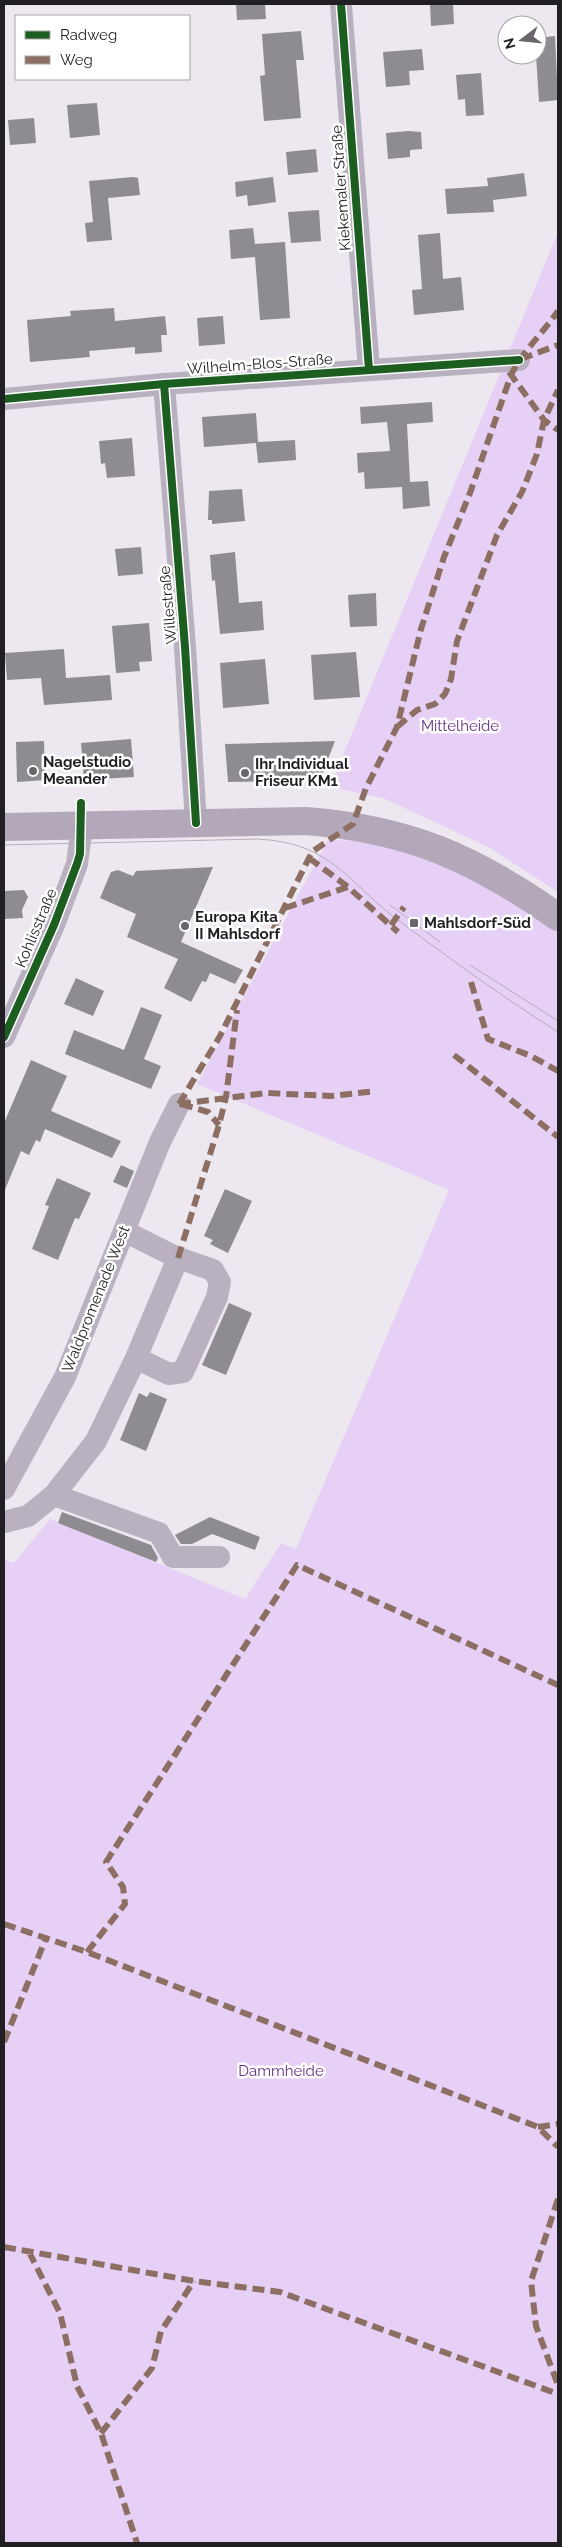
<svg xmlns="http://www.w3.org/2000/svg" width="562" height="2547" font-family="Raleway,sans-serif">
	<rect width="100%" height="100%" fill="#ede8f0"/>
	<path fill="#e6d0f6" d="M 558,232 L 558,892 L 490,848 L 383,798 L 330,787 Z
		M 328,840 L 382,842 L 478,877 L 558,929 L 558,2543 L 4,2543 L 4,1559 L 14,1563 L 50,1519 L 245,1599 L 281,1543 L 296,1549 L 449,1190 L 197,1084 Z"/>
	<path fill="#8e8b91" d="M 236,4 L 265,4 L 266,19 L 237,20 Z
		M 430,4 L 453,4 L 454,24 L 431,26 Z
		M 301,31 L 304,60 L 296,60 L 301,118 L 264,121 L 260,76 L 265,75 L 262,34 Z
		M 555,36 L 558,100 L 539,102 L 536,55 L 537,38 Z
		M 422,49 L 424,70 L 409,71 L 410,85 L 386,87 L 383,52 Z
		M 481,73 L 484,115 L 466,116 L 465,99 L 458,100 L 456,75 Z
		M 97,103 L 100,135 L 70,138 L 67,105 Z
		M 34,118 L 36,143 L 10,145 L 8,120 Z
		M 408,131 L 421,132 L 422,149 L 410,150 L 410,157 L 388,159 L 386,133 Z
		M 316,149 L 318,172 L 288,175 L 286,152 Z
		M 524,173 L 527,196 L 493,200 L 494,212 L 447,214 L 445,189 L 488,186 L 487,178 Z
		M 133,177 L 138,178 L 140,195 L 108,198 L 112,240 L 87,242 L 85,223 L 93,222 L 89,181 Z
		M 273,177 L 276,202 L 248,206 L 247,195 L 236,197 L 235,182 Z
		M 319,210 L 321,241 L 291,243 L 288,212 Z
		M 253,228 L 255,244 L 285,242 L 290,318 L 260,320 L 255,257 L 231,259 L 229,230 Z
		M 440,233 L 443,279 L 461,277 L 464,310 L 414,315 L 412,290 L 422,289 L 418,235 Z
		M 114,308 L 115,321 L 165,316 L 167,335 L 161,335 L 162,352 L 135,354 L 135,347 L 89,351 L 90,357 L 30,362 L 27,320 L 71,316 L 70,311 Z
		M 223,316 L 225,344 L 199,346 L 197,318 Z
		M 432,402 L 433,422 L 407,424 L 410,482 L 428,481 L 430,506 L 403,509 L 402,487 L 365,489 L 364,472 L 358,473 L 357,453 L 390,451 L 387,422 L 361,424 L 360,407 Z
		M 256,413 L 258,442 L 295,440 L 296,460 L 258,463 L 256,443 L 204,447 L 202,417 Z
		M 132,438 L 135,476 L 107,478 L 105,463 L 101,464 L 99,441 Z
		M 242,489 L 245,521 L 212,524 L 212,520 L 208,520 L 209,491 Z
		M 141,547 L 143,574 L 118,576 L 115,549 Z
		M 235,552 L 239,603 L 262,601 L 264,630 L 220,634 L 215,580 L 212,581 L 210,555 Z
		M 376,593 L 377,626 L 350,627 L 348,595 Z
		M 149,623 L 152,661 L 139,662 L 140,671 L 116,673 L 112,626 Z
		M 64,649 L 66,678 L 110,675 L 112,700 L 44,705 L 41,678 L 7,680 L 5,653 Z
		M 356,652 L 360,697 L 314,700 L 311,655 Z
		M 265,659 L 269,704 L 223,708 L 220,663 Z
		M 131,739 L 134,777 L 84,780 L 81,743 Z
		M 44,741 L 45,780 L 17,782 L 16,742 Z
		M 335,741 L 320,780 L 228,782 L 225,744 Z
		M 213,867 L 181,942 L 243,970 L 235,984 L 210,973 L 206,982 L 202,981 L 191,1002 L 164,988 L 178,959 L 127,937 L 136,914 L 100,898 L 111,872 L 118,870 L 133,876 L 136,871 Z
		M 24,890 L 28,897 L 22,910 L 23,918 L 4,919 L 4,891 Z
		M 76,978 L 104,991 L 93,1016 L 64,1004 Z
		M 141,1007 L 162,1015 L 144,1059 L 161,1066 L 151,1089 L 65,1054 L 74,1030 L 124,1050 Z
		M 31,1060 L 67,1076 L 51,1111 L 121,1141 L 112,1158 L 45,1129 L 40,1142 L 36,1140 L 29,1155 L 21,1151 L 4,1192 L 4,1123 Z
		M 121,1165 L 134,1171 L 127,1188 L 113,1182 Z
		M 57,1178 L 91,1193 L 79,1219 L 75,1218 L 58,1260 L 32,1249 L 49,1206 L 45,1205 Z
		M 225,1189 L 252,1201 L 228,1253 L 210,1244 L 213,1240 L 204,1236 Z
		M 229,1303 L 252,1313 L 226,1375 L 202,1365 Z
		M 150,1392 L 167,1399 L 146,1451 L 120,1440 L 139,1393 L 147,1397 Z
		M 62,1512 L 151,1545 L 158,1558 L 156,1562 L 58,1523 Z
		M 210,1517 L 260,1537 L 255,1550 L 212,1534 L 192,1544 L 181,1544 L 175,1535 Z"/>
	<g fill="none" stroke-linecap="round" stroke-linejoin="round">
		<path stroke="#bab1c0" stroke-width="22" d="M 341,4 L 369,370
			M 164,384 L 185,647 L 196,823
			M 4,399 L 164,384 L 519,360
			M 4,1037 L 54,925 L 77,864 L 82,825
			M 124,1231 L 178,1258 L 213,1270 L 220,1282 L 217,1297 L 183,1372 L 169,1374 L 136,1358
			M 4,1489 L 65,1377 L 160,1142 L 179,1104
			M 54,1495 L 159,1533 L 173,1557 L 219,1557
			M 4,1522 L 28,1516 L 54,1495 L 96,1441 L 136,1358 L 178,1258"/>
		<path stroke="#b3a7ba" stroke-width="28" d="M 4,827 L 306,821 C 409,829 474,858 558,917"/>
		<path stroke="#b4aeb9" stroke-width="1" d="M 4,845 L 258,839 C 334,843 348,884 402,923 C 453,961 504,998 558,1032
			M 390,905 L 440,942
			M 470,965 L 558,1021"/>
		<path stroke="#8d6e63" stroke-width="6" stroke-dasharray="12 6" stroke-linecap="butt" d="M 521,359 L 558,345
			M 509,372 L 544,420 L 558,430
			M 397,727 L 417,710 L 435,704 L 445,694 L 451,679 L 457,641 L 497,535 L 522,492 L 537,454 L 544,420 L 558,390
			M 309,858 L 348,887 L 398,932
			M 285,908 L 348,887
			M 557,916 L 558,916
			M 391,925 L 404,907
			M 471,982 L 488,1039 L 531,1056 L 558,1071
			M 454,1055 L 558,1137
			M 179,1104 L 220,1036 L 309,858 L 313,851 L 353,824 L 366,788 L 397,727 L 421,629 L 444,557 L 470,493 L 511,375 C 523,351 543,333 558,311
			M 179,1104 L 267,1093 L 331,1096 L 376,1091
			M 181,1104 L 208,1112 L 219,1125
			M 178,1258 L 219,1125 L 226,1097 L 237,1010
			M 4,1924 L 87,1952 L 538,2127 L 558,2147
			M 87,1952 L 125,1904 L 123,1887 L 106,1862 L 297,1565 L 558,1685
			M 4,2042 L 46,1938
			M 538,2127 L 558,2124
			M 558,2199 L 531,2281 L 536,2326 L 558,2385
			M 4,2247 L 194,2281 L 280,2292 L 558,2394
			M 29,2252 L 60,2313 L 77,2386 L 101,2433 L 137,2543
			M 101,2433 L 152,2368 L 161,2331 L 194,2281"/>
		<defs>
			<path id="cycleway" d="M 341,4 L 369,370
				M 164,384 L 185,647 L 196,823
				M 4,399 L 164,384 L 519,360
				M 4,1037 L 54,925 L 77,864 L 80,854 L 81,803"/>
		</defs>
		<use href="#cycleway" stroke="#fff" stroke-width="11"/>
		<use href="#cycleway" stroke="#1b5e20" stroke-width="8"/>
	</g>
	<g fill="#69656b" stroke="#fff" stroke-width="2">
		<circle cx="33" cy="771" r="5"/>
		<circle cx="245" cy="773" r="5"/>
		<rect x="409" y="918" width="10" height="10" rx="2.5"/>
		<circle cx="185" cy="926" r="5"/>
	</g>
	<g text-anchor="middle" stroke-width="5" stroke-linejoin="round" paint-order="stroke">
		<g font-size="15" fill="#221f24" stroke="#fff">
			<text transform="translate(341 188) rotate(-94)" y="5">Kiekemaler Straße</text>
			<text transform="translate(260 364) rotate(-4)" y="5">Wilhelm-Blos-Straße</text>
			<text transform="translate(168 605) rotate(-95)" y="5">Willestraße</text>
			<text transform="translate(36 928) rotate(-67)" y="5">Kohlisstraße</text>
			<text transform="translate(96 1299) rotate(-68)" y="5">Waldpromenade West</text>
		</g>
		<g font-size="15" fill="#653083" stroke="#fff">
			<text x="460" y="731">Mittelheide</text>
			<text x="281" y="2076">Dammheide</text>
		</g>
		<g font-size="15" font-weight="bold" fill="#221f24" stroke="#fff" text-anchor="start">
			<text x="43" y="767">Nagelstudio<tspan x="43" dy="17">Meander</tspan></text>
			<text x="255" y="769">Ihr Individual<tspan x="255" dy="17">Friseur KM1</tspan></text>
			<text x="195" y="922">Europa Kita<tspan x="195" dy="17">II Mahlsdorf</tspan></text>
			<text x="424" y="928">Mahlsdorf-Süd</text>
		</g>
	</g>
	<rect width="562" height="2547" fill="none" stroke="#221f24" stroke-width="10"/>
	<rect x="15" y="15" width="175" height="65" fill="#ffffff" stroke="#a7a5a7"/>
	<rect x="25" y="31" width="25" height="8" fill="#1b5e20" stroke="#a7a5a7"/>
	<text x="60" y="40" font-size="15" fill="#221f24">Radweg</text>
	<rect x="25" y="56" width="25" height="8" fill="#8d6e63" stroke="#a7a5a7"/>
	<text x="60" y="65" font-size="15" fill="#221f24">Weg</text>
	<g transform="translate(522 40) rotate(254)"><circle r="24" fill="#ffffff" stroke="#a7a5a7"/>
	<path d="M0-4L9 19L0 12L-9 19Z" fill="#69656b"/>
	<text y="-8" font-size="14" font-weight="bold" text-anchor="middle" fill="#221f24">N</text>
	</g>
</svg>
